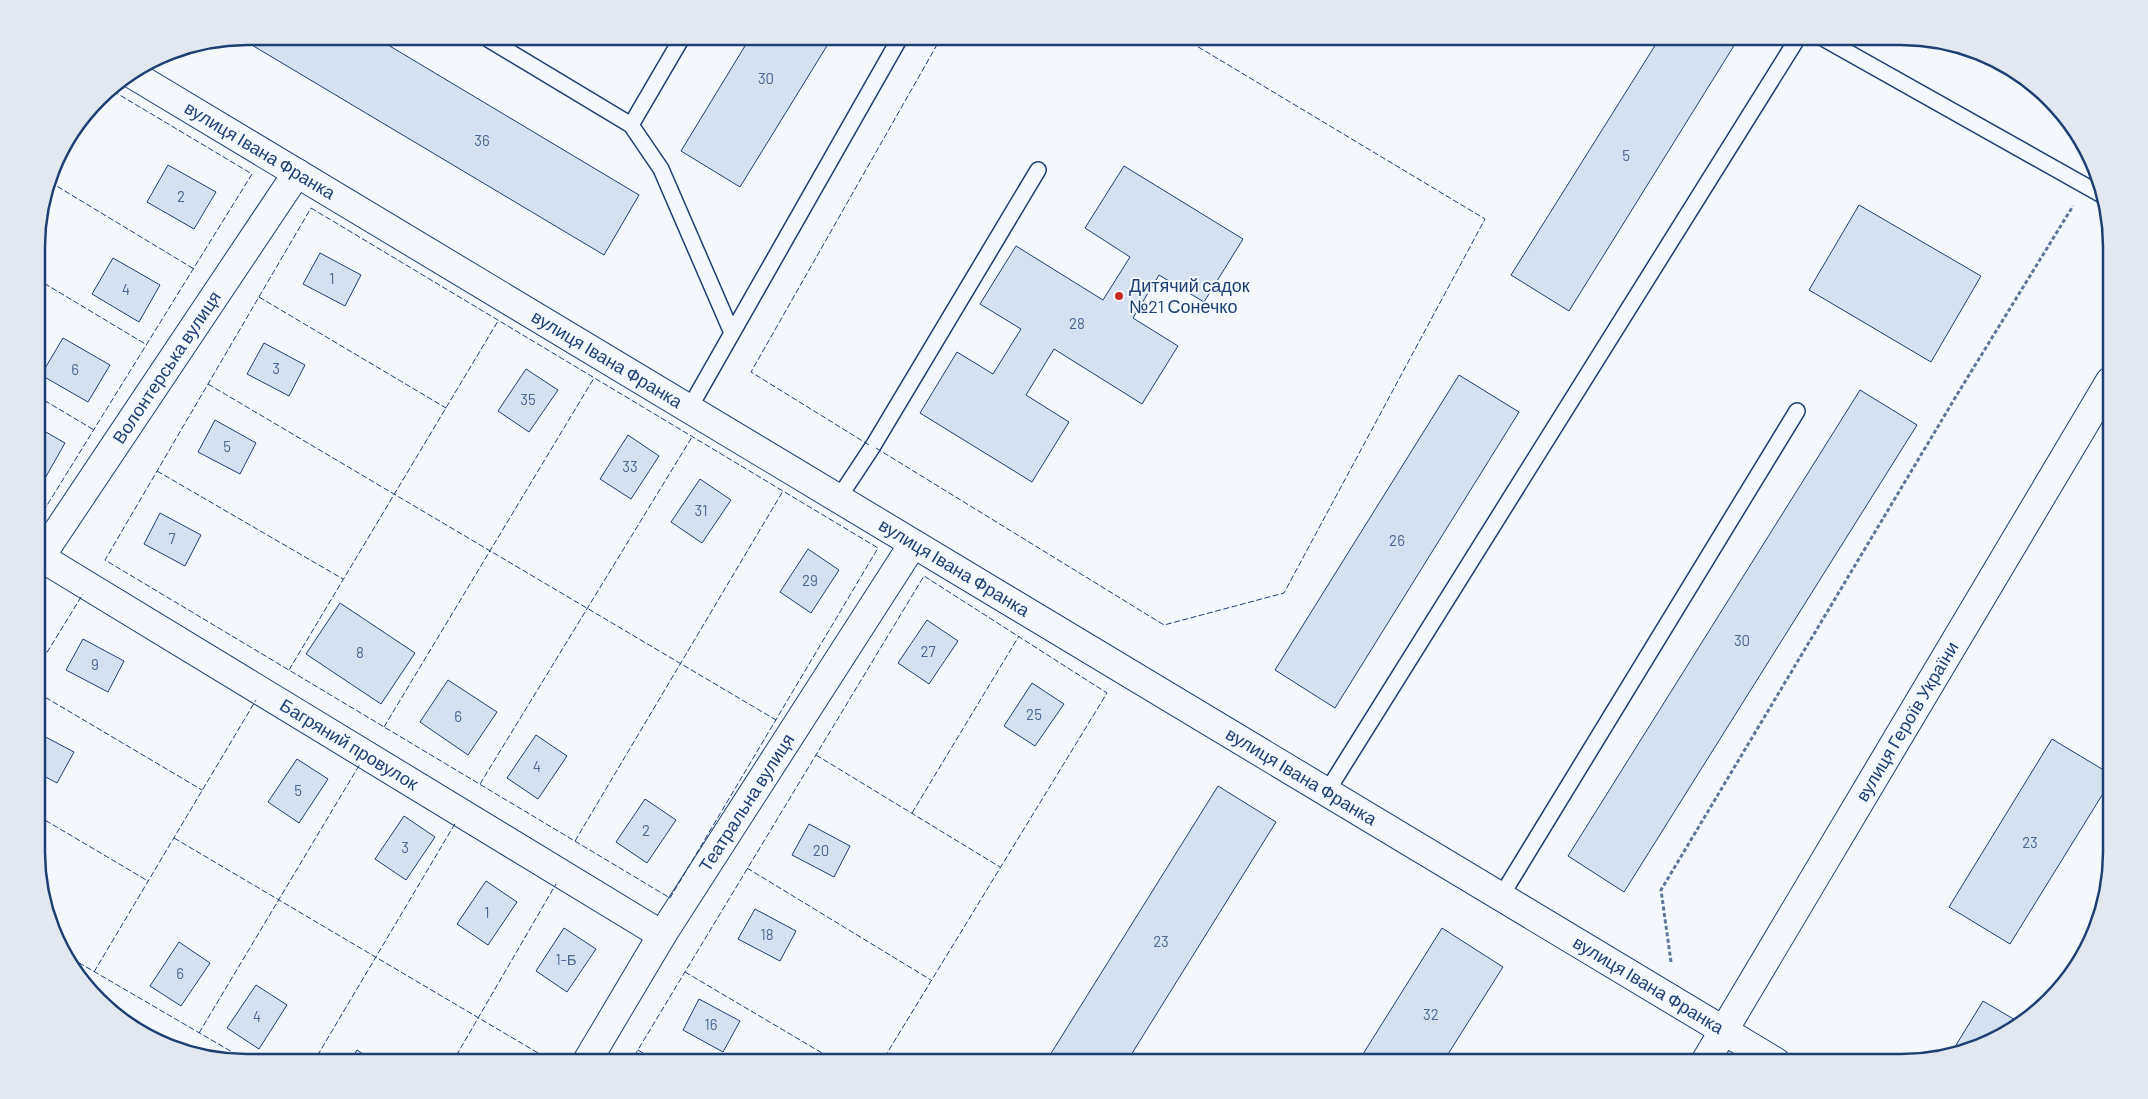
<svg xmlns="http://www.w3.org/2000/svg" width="2148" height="1099" font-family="Barlow,sans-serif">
	<rect width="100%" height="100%" fill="#f4f7fb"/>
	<path fill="#d5e0f0" stroke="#1d3f73" d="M 247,36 L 373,36 L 639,195 L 604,255 L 240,38 Z
		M 751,36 L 833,36 L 740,187 L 681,151 Z
		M 1661,36 L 1740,36 L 1569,311 L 1511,275 Z
		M 168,165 L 216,192 L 194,229 L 147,202 Z
		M 1124,166 L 1243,239 L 1204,302 L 1159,275 L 1133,318 L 1178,346 L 1142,404 L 1054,349 L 1026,395 L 1069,422 L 1032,482 L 920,413 L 957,352 L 993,374 L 1021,329 L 980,304 L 1016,246 L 1103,300 L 1130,257 L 1085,228 Z
		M 1859,205 L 1981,276 L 1931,362 L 1809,290 Z
		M 320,253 L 361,275 L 345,306 L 303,284 Z
		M 113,258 L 160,285 L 139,322 L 92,294 Z
		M 63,338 L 110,365 L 88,402 L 41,375 Z
		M 264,343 L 305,365 L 289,396 L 247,374 Z
		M 526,369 L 558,390 L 529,432 L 498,411 Z
		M 1459,375 L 1519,412 L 1335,708 L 1275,670 Z
		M 1860,390 L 1917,425 L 1624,892 L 1568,856 Z
		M 215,420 L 256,443 L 240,474 L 198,452 Z
		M 37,427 L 65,443 L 44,480 L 37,476 Z
		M 628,435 L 659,456 L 631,499 L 600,479 Z
		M 700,479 L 731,500 L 702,543 L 671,522 Z
		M 160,513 L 201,535 L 185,566 L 144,544 Z
		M 808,549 L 839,570 L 811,613 L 780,592 Z
		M 340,603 L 415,653 L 381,704 L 306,654 Z
		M 927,620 L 958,641 L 929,684 L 898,663 Z
		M 83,639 L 124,661 L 108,692 L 66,670 Z
		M 448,680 L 497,712 L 468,755 L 420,722 Z
		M 1032,683 L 1064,704 L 1035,746 L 1004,726 Z
		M 38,733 L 74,752 L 57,783 L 38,773 Z
		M 536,735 L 567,756 L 538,799 L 507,778 Z
		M 2052,739 L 2112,775 L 2112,779 L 2010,944 L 1949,907 Z
		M 297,759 L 328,779 L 299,823 L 268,802 Z
		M 1218,786 L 1276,822 L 1126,1063 L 1045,1063 Z
		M 645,799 L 676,820 L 647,863 L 616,842 Z
		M 404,816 L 435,837 L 406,880 L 375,859 Z
		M 809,824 L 850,846 L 834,877 L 792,855 Z
		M 486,881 L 517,902 L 488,945 L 457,924 Z
		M 755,909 L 796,931 L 780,961 L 738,939 Z
		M 564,928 L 596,949 L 567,992 L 536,971 Z
		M 1442,928 L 1503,967 L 1443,1062 L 1358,1062 Z
		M 179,942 L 210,963 L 181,1006 L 150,986 Z
		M 256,985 L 287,1005 L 259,1049 L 227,1028 Z
		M 699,999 L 740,1021 L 723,1052 L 683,1030 Z
		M 1983,1001 L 2022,1024 L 1969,1052 L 1950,1055 Z
		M 357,1050 L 376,1063 L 349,1063 Z"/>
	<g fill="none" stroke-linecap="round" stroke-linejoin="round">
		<defs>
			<path id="lane" d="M 483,36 L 631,125 L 661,169 L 732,333
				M 1819,36 L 2100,194
				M 631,125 L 683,36
				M 689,409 L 901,36
				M 838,499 L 873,446 L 1038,170
				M 1326,793 L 1799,36
				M 1500,898 L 1797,411"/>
			<g id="street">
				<path id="s1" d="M 132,74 L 1776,1062"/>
				<path id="s2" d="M 37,555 L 662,935"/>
				<path id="s3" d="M 37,562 L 297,173"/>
				<path id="s4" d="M 586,1063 L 662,935 L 913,544"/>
			</g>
			<g id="secondary">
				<path id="s5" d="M 1705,1062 L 2110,381"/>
			</g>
		</defs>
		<use href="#lane" stroke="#1d3f73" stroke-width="18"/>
		<use href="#street" stroke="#1d3f73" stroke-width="30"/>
		<use href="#secondary" stroke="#1d3f73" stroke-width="30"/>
		<path stroke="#5e769c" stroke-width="3" stroke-dasharray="4 2.5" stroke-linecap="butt" d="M 1671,962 L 1661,890 L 1958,393 L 2073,206"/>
		<use href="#lane" stroke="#f4f7fb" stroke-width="15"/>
		<use href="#street" stroke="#f4f7fb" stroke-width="28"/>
		<use href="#secondary" stroke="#f4f7fb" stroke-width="28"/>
		<path stroke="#1d3f73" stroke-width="1" stroke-dasharray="6 2.5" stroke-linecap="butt" d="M 50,182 L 194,269
			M 311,208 L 878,548 L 670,898 L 105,560 Z
			M 37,279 L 147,345
			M 259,297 L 446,408
			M 208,384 L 776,720
			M 37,396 L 94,430
			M 869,445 L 751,372 L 942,36
			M 876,448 L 1164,625 L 1284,593 L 1485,219 L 1180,36
			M 157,471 L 343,579
			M 37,513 L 41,515 L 252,174 L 108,88
			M 38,667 L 83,594
			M 289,670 L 498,321
			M 38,693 L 202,790
			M 384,727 L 594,378
			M 816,755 L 1000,867
			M 480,784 L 692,437
			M 912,813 L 1019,636
			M 38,816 L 148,881
			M 174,838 L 555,1063
			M 575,841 L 783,491
			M 747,868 L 931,980
			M 64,954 L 251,1063
			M 94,972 L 256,700
			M 685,972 L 839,1063
			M 199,1033 L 360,764
			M 638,1050 L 659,1063
			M 313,1063 L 456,822
			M 452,1063 L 556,884
			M 630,1063 L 924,576 L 1107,693 L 881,1063"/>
	</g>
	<circle fill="#c62828" stroke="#f4f7fb" stroke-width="2" cx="1119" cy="296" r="5"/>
	<g text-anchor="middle" stroke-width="4" stroke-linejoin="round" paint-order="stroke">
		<g font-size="15" fill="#4b6792">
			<text x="766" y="84">30</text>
			<text x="482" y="146">36</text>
			<text x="1626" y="161">5</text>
			<text x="181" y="202">2</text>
			<text x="332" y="284">1</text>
			<text x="126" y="295">4</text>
			<text x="1077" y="329">28</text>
			<text x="276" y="374">3</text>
			<text x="75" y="375">6</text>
			<text x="528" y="405">35</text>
			<text x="227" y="452">5</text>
			<text x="630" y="472">33</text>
			<text x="701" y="516">31</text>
			<text x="172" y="544">7</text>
			<text x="1397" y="546">26</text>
			<text x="810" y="586">29</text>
			<text x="1742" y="646">30</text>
			<text x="928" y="657">27</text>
			<text x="360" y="658">8</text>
			<text x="95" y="670">9</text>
			<text x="1034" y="720">25</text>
			<text x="458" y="722">6</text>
			<text x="537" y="772">4</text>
			<text x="298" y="796">5</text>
			<text x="646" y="836">2</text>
			<text x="2030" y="848">23</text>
			<text x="405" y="853">3</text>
			<text x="821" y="856">20</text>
			<text x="487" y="918">1</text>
			<text x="767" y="940">18</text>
			<text x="1161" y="947">23</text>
			<text x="566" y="965">1-Б</text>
			<text x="180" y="979">6</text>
			<text x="1431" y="1020">32</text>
			<text x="257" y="1022">4</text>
			<text x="711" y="1030">16</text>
		</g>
		<g font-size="18" fill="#1d3f73" stroke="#f4f7fb">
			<text dy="6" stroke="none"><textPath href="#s1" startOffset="149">вулиця Івана Франка</textPath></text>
			<text dy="6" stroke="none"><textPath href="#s1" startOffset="554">вулиця Івана Франка</textPath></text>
			<text dy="6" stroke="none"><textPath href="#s3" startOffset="234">Волонтерська вулиця</textPath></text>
			<text dy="6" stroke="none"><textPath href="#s1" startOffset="959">вулиця Івана Франка</textPath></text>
			<text dy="6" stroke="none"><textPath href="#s5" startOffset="396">вулиця Героїв України</textPath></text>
			<text dy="6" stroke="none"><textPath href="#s2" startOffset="365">Багряний провулок</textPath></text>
			<text dy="6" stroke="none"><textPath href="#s1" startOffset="1364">вулиця Івана Франка</textPath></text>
			<text dy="6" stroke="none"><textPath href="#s4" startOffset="306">Театральна вулиця</textPath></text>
			<text dy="6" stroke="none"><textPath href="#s1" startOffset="1769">вулиця Івана Франка</textPath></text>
		</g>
		<g font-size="18" fill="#1d3f73" stroke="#f4f7fb" text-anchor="start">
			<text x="1129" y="292">Дитячий садок<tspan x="1129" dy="21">№21 Сонечко</tspan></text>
		</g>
	</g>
	<path d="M0 0H2148V1099H0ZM247 45H1901A202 202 0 0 1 2103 247V852A202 202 0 0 1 1901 1054H247A202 202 0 0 1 45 852V247A202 202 0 0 1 247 45Z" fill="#e3e8f0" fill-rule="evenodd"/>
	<path fill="none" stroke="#1d3f73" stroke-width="2.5" d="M247 45H1901A202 202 0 0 1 2103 247V852A202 202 0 0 1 1901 1054H247A202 202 0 0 1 45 852V247A202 202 0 0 1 247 45Z"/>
</svg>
